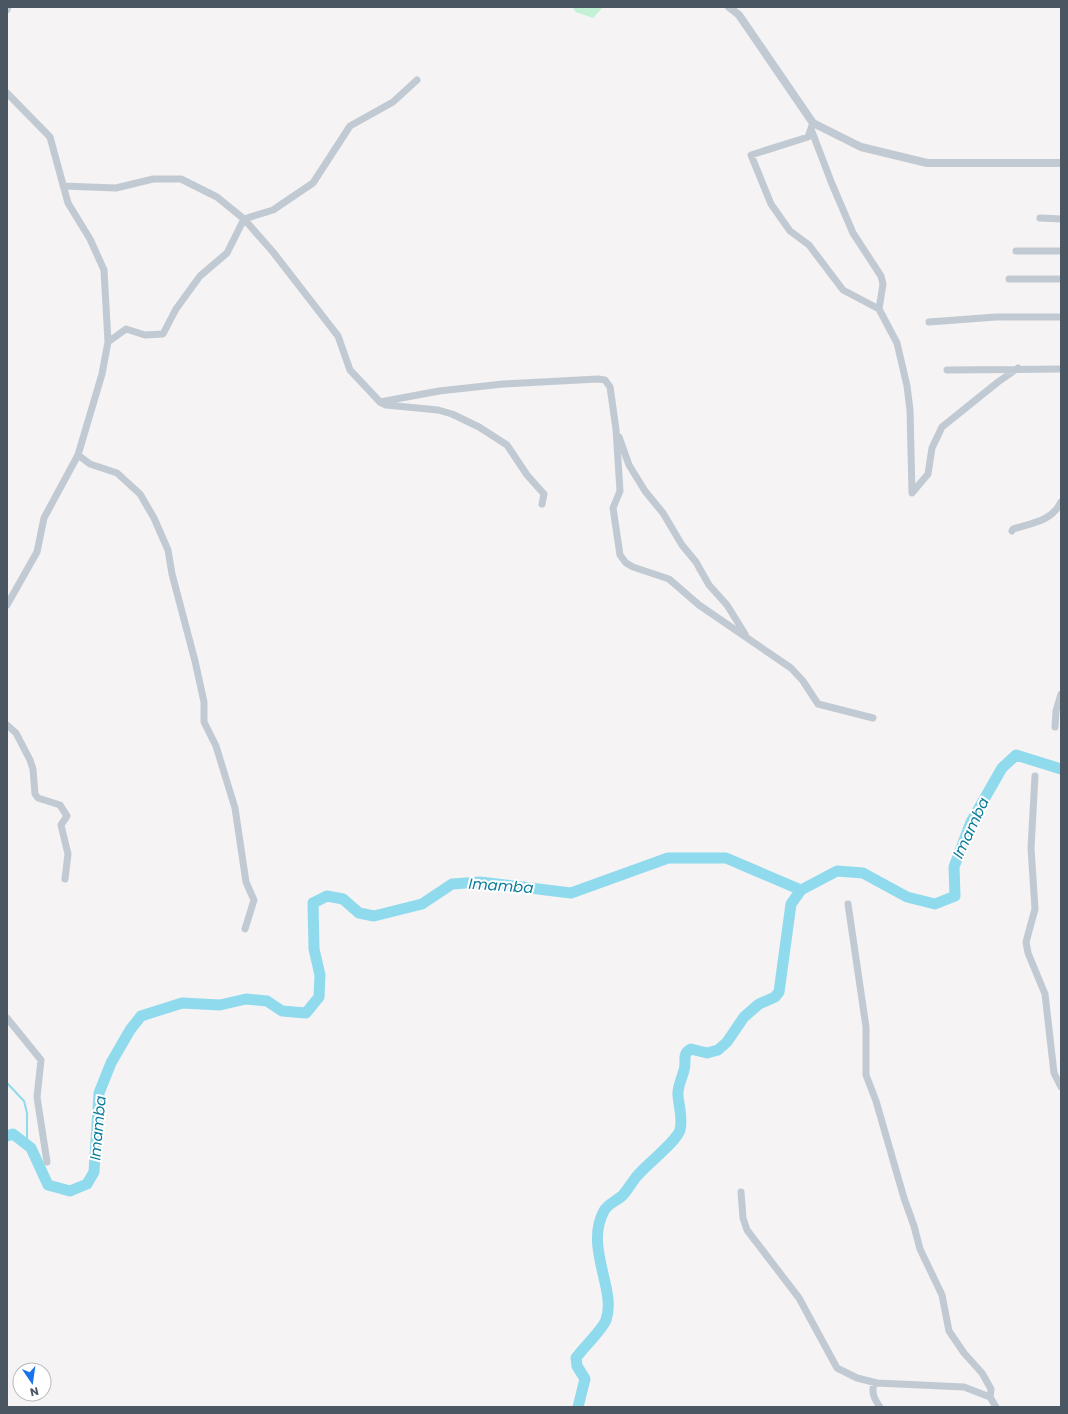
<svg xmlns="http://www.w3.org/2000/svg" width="1068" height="1414" font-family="Poppins,sans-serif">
	<rect width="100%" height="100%" fill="#f5f3f3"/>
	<path fill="#c3f1d5" d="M 572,7 L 603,7 L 593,18 L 576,12 Z"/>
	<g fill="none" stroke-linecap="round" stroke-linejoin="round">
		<path stroke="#90daee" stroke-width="2" d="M 7,1083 L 24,1101 L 27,1113 L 27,1144"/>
		<path stroke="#90daee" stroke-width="11" d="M 7,1136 L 13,1134 L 31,1148 L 48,1185 L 70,1191 L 87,1184 L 94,1172 L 99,1093 L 111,1063 L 130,1030 L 141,1016 L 182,1003 L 220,1005 L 246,999 L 267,1001 L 282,1011 L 306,1013 L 319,997 L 320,975 L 314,949 L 313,903 L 327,896 L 343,899 L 359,913 L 374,916 L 422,904 L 452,884 L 480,882 L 571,893 L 668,858 L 726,858 L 801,890 L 837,871 L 863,873 L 907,897 L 935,904 L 955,896 L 954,867 L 971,822 L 1002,768 L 1016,755 L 1061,769
			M 578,1407 L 585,1379 L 577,1366 L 576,1358 C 583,1348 603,1329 606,1320 C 617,1290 584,1247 604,1211 C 608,1203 617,1201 623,1195 C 628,1189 632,1182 637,1176 C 646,1165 677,1141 680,1130 C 683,1118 679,1107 678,1096 C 677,1087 682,1079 684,1070 C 687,1062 681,1054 691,1049 L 707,1053 L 718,1050 L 727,1042 L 744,1017 L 759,1004 L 775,997 L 779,992 L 791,904 L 801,890"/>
		<path stroke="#c1cad2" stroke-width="7" d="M 7,10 L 8,7
			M 7,93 L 50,137 L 68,203 L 90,239 L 104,270 L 108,342 L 102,374 L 78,455 L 44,518 L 37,552 L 7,605
			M 813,123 L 808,137 L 751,155 L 771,204 L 790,231 L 809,245 L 843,290 L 879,309 L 897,343 L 907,386 L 910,410 L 912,493 L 928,474 L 932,448 L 942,427 L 998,382 L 1018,368
			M 811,129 L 832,184 L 853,233 L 881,276 L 883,284 L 879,309
			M 63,186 L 116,188 L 153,179 L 181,179 L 217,197 L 244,219 L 273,252 L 338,336 L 350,370 L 380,402 L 386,405 L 438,410 L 452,414 L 479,427 L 507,445 L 527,475 L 544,494 L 542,504
			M 1040,218 L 1061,219
			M 1016,251 L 1061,251
			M 1009,279 L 1061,279
			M 929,322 L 996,317 L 1061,317
			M 108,342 L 126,329 L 145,335 L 163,334 L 176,309 L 200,276 L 227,253 L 244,219 L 273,210 L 313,183 L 350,126 L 393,102 L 417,80
			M 947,370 L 1061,369
			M 380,402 L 439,391 L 503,384 L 598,379 L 605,380 L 610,387 L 616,429 L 620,491 L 613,508 L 620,555 L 626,563 L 633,567 L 669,579 L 699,605 L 791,668 L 803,681 L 818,704 L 873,718
			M 619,437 L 629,465 L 645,491 L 663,513 L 682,545 L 696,562 L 709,585 L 727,605 L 745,634
			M 78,455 L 90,464 L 117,473 L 140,494 L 154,518 L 168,550 L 172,574 L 195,661 L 204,702 L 204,722 L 216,746 L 235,808 L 246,882 L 254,900 L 245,929
			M 1012,531 L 1013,529 C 1032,523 1052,521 1061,502
			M 7,725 L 16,733 L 30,760 L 33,769 L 35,794 L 38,798 L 60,805 L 67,816 L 61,825 L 68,854 L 65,879
			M 1055,727 L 1056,711 L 1061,694
			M 1035,776 L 1031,848 L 1035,909 L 1026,942 L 1028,953 L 1045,994 L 1054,1073 L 1061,1087
			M 848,904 L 866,1027 L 866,1075 L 876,1101 L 904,1198 L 914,1226 L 920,1249 L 942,1295 L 949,1331 L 964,1353 L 982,1373 L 991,1389 L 990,1397 L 996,1407
			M 7,1018 L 41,1060 L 37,1097 L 47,1162
			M 741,1192 L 743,1218 L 747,1230 L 799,1298 L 837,1368 L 857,1378 L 877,1383
			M 880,1407 C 875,1400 871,1393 874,1384 L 877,1383 L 964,1387 L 990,1397"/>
		<path stroke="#c1cad2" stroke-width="8" d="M 729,7 L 739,15 L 813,123 L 861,147 L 927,163 L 1061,163"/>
	</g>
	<g text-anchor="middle" stroke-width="4" stroke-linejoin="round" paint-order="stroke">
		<g font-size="15" font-style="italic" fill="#0c7c9b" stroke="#fff">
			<text transform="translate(971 828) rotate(-65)" y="5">Imamba</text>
			<text transform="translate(501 886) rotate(4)" y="5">Imamba</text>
			<text transform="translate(98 1128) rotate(-85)" y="5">Imamba</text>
		</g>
	</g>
	<rect width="1068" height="1414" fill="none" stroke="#4a5661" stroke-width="16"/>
	<g transform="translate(32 1382) rotate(167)"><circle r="19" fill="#ffffff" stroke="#b7bbc0"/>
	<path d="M0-3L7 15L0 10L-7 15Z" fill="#1a73e8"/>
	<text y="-6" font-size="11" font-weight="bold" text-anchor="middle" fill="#4a5661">N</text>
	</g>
</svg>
